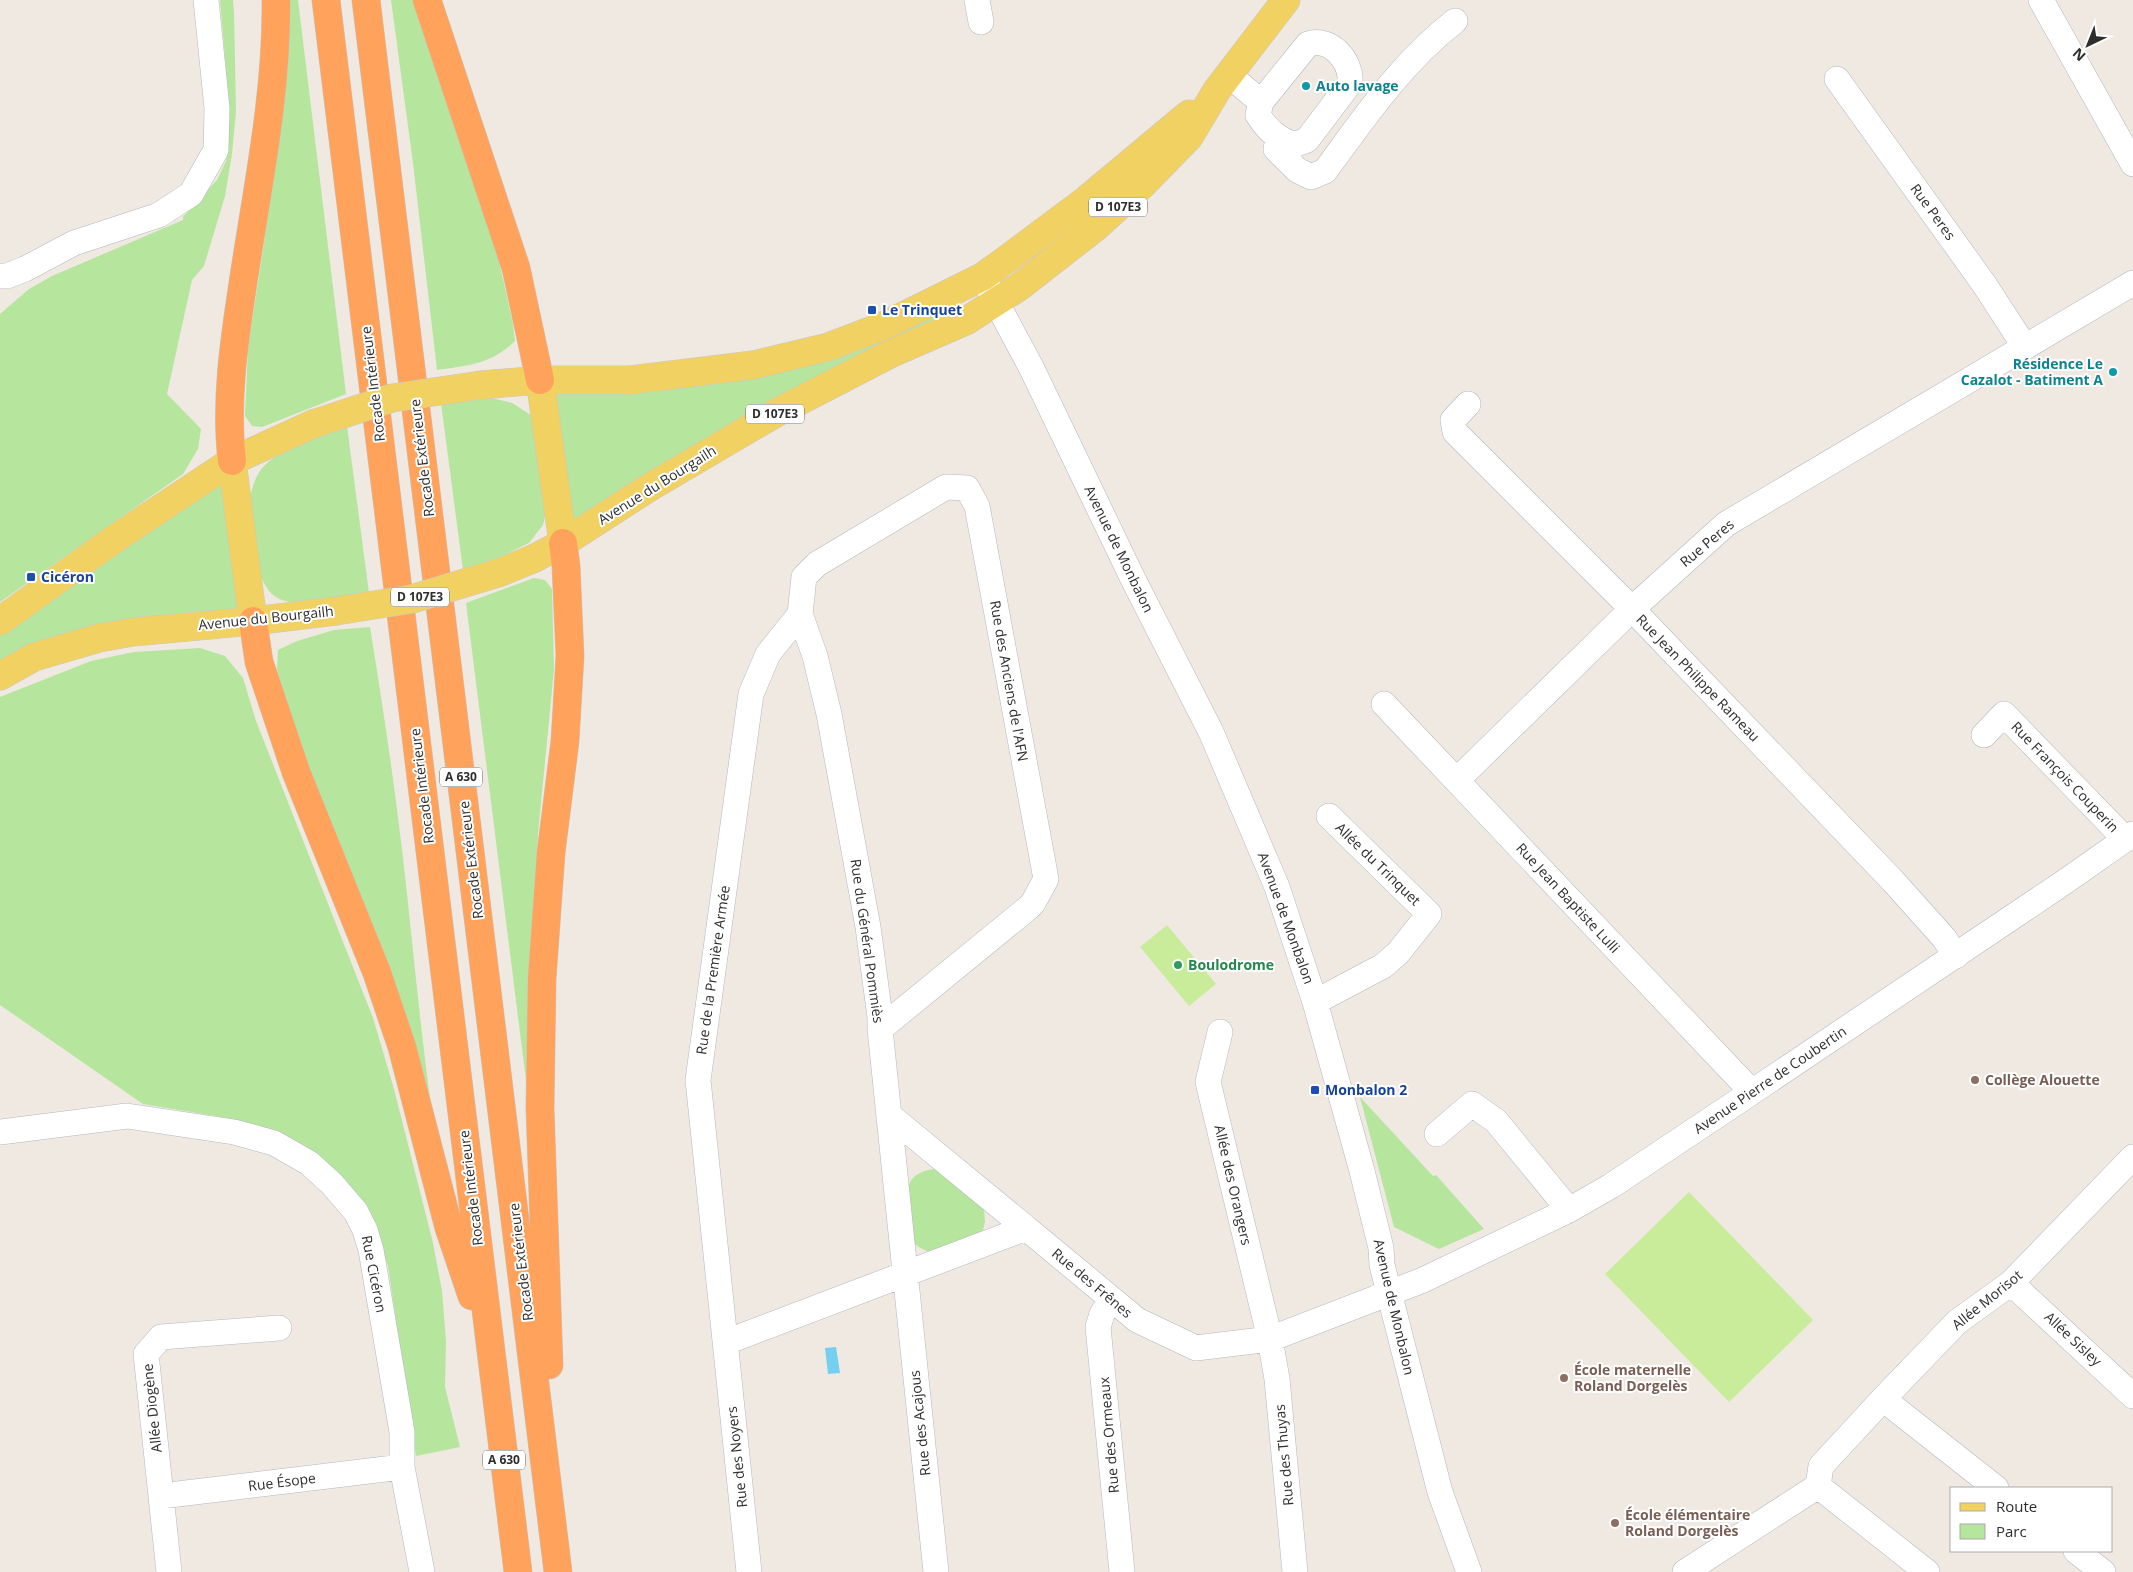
<svg xmlns="http://www.w3.org/2000/svg" width="2133" height="1572" font-family="'Open Sans',sans-serif">
	<rect width="100%" height="100%" fill="#efe9e1"/>
	<path fill="#b6e59e" d="M 220,0 L 233,0 L 234,12 L 236,111 L 232,154 L 225,196 L 204,266 L 192,280 L 167,394 L 201,429 L 198,449 L 183,474 L 0,602 L 0,314 L 29,289 L 52,276 L 183,220 L 183,217 L 217,180 L 226,161 L 230,114 Z
		M 283,0 L 298,0 L 346,394 L 262,427 L 252,426 L 245,416 L 248,348 L 273,184 L 283,90 Z
		M 391,0 L 416,0 L 493,234 L 513,324 L 515,341 C 490,365 469,365 437,370 L 413,163 Z
		M 954,302 L 959,313 L 573,526 L 553,394 L 557,390 L 614,393 L 651,392 L 722,381 Z
		M 488,397 L 512,403 L 531,415 L 548,503 L 543,525 L 529,543 L 500,557 L 463,570 L 441,403 Z
		M 347,426 L 369,593 C 346,597 305,608 282,600 C 256,591 255,548 253,526 C 252,518 249,508 250,499 C 251,489 257,472 265,465 C 284,447 322,435 347,426 Z
		M 224,480 L 239,610 L 190,612 L 130,620 L 0,664 L 0,632 Z
		M 534,578 L 545,580 L 552,589 L 554,669 L 538,834 L 529,1104 L 466,603 Z
		M 370,627 C 383,707 395,787 404,867 C 413,946 420,1026 431,1105 L 291,721 L 277,669 L 278,650 L 297,641 L 334,630 Z
		M 200,648 L 225,656 L 243,678 L 256,721 L 373,1018 L 394,1089 L 433,1243 L 442,1291 L 446,1341 L 445,1387 L 460,1447 L 416,1456 L 388,1266 L 374,1224 L 280,1134 L 228,1118 L 143,1104 L 0,1005 L 0,697 L 91,661 L 134,652 Z
		M 1360,1097 L 1433,1176 L 1436,1175 L 1484,1229 L 1439,1249 L 1394,1227 Z
		M 934,1169 L 984,1209 L 985,1222 L 982,1235 L 936,1254 C 927,1251 915,1248 911,1237 C 909,1231 909,1221 909,1214 C 906,1188 905,1174 934,1169 Z"/>
	<path fill="#c9ec9a" d="M 1167,925 L 1216,984 L 1189,1006 L 1140,947 Z
		M 1689,1192 L 1813,1320 L 1729,1402 L 1605,1274 Z"/>
	<path fill="#75cff0" d="M 836,1347 L 840,1373 L 828,1374 L 825,1348 Z"/>
	<g fill="none" stroke-linecap="round" stroke-linejoin="round">
		<defs>
			<path id="minor" d="M 977,0 L 981,22
				M 2041,0 L 2133,164
				M 1229,75 L 1261,102 L 1258,115 C 1268,131 1277,138 1294,145 L 1307,140 L 1350,83 C 1352,61 1330,36 1308,44 L 1261,102
				M 1837,79 L 1984,284 L 2025,347
				M 1278,139 L 1276,149 L 1297,170 L 1311,177 L 1325,171 C 1364,118 1402,62 1455,21
				M 0,276 L 7,276 L 25,269 L 74,243 L 159,215 L 191,194 L 216,150 L 217,108 L 206,0
				M 986,283 L 1032,369 L 1133,579 L 1211,732 L 1277,887 L 1315,1002 L 1362,1171 L 1381,1248 L 1382,1265 L 1440,1492 L 1469,1572
				M 1468,404 L 1453,420 L 1455,432 L 1632,609 L 1893,881 L 1944,938 L 1956,956
				M 1384,704 L 1752,1092
				M 1984,735 L 2004,714 L 2125,839
				M 1457,780 L 1632,609 L 1726,524 L 2133,283
				M 1315,1002 L 1383,966 L 1398,953 L 1429,914 L 1329,816
				M 880,1029 L 1028,908 L 1033,903 L 1046,879 L 977,506 L 967,488 L 946,487 L 817,564 L 804,577 L 800,614 L 815,656 L 829,714 L 868,927 L 880,1017 L 880,1029 C 899,1210 917,1391 936,1572
				M 1220,1032 L 1208,1082 L 1270,1339 L 1277,1379 L 1295,1572
				M 890,1116 L 1026,1228
				M 0,1132 L 127,1116 L 234,1132 L 274,1143 L 309,1163 L 332,1184 L 356,1212 L 365,1230 L 371,1250 L 402,1432 L 402,1467 L 422,1572
				M 1437,1134 L 1472,1104 L 1496,1121 L 1569,1210
				M 2011,1283 L 2133,1396
				M 1111,1300 L 1102,1314 L 1098,1327 L 1122,1572
				M 726,1342 L 1026,1228 L 1137,1320 L 1196,1348 L 1270,1339 L 1423,1280 L 1569,1210 L 1611,1186 L 1752,1092 L 2063,883 L 2133,834
				M 1883,1399 L 1957,1322 L 2011,1283 L 2133,1157
				M 1818,1486 L 1821,1466 L 1883,1399 L 1996,1488
				M 161,1496 L 402,1467
				M 2076,1551 L 2103,1572
				M 169,1572 L 146,1354 L 161,1337 L 279,1328
				M 749,1572 L 698,1080 L 751,694 L 768,654 L 800,614
				M 1685,1572 L 1818,1486 L 1927,1572"/>
			<path id="major" d="M 540,380 L 563,543
				M 481,385 L 540,380 L 630,380 L 753,365 L 828,347 L 883,326 L 982,277 L 1003,262 L 1086,200 L 1189,114
				M 232,461 L 253,621
				M 501,572 L 535,558 L 563,543 L 650,487 L 776,413 L 890,354 L 966,321 L 1019,287 L 1096,227 L 1142,185 L 1189,137 L 1217,90 L 1286,0
				M 0,621 L 113,540 L 232,461 L 313,424
				M 0,676 L 34,657 L 99,638 L 133,632 L 253,621 L 336,611"/>
			<path id="highway" d="M 326,0 L 518,1572
				M 366,0 L 558,1572
				M 427,0 L 516,268 L 540,380
				M 232,461 C 225,402 234,342 243,283 C 257,189 277,96 276,0
				M 253,621 L 259,662 L 296,772 L 377,973 L 402,1047 L 449,1228 L 472,1296
				M 549,1365 L 540,1108 L 542,979 L 551,853 L 565,741 L 570,656 L 566,566 L 563,543"/>
		</defs>
		<use href="#minor" stroke="#b4b7c1" stroke-width="26"/>
		<use href="#major" stroke="#c9c9c9" stroke-width="29"/>
		<use href="#highway" stroke="#c9c9c9" stroke-width="29"/>
		<use href="#minor" stroke="#fff" stroke-width="25"/>
		<use href="#major" stroke="#f2d163" stroke-width="28"/>
		<use href="#highway" stroke="#ffa35c" stroke-width="28"/>
		<defs>
			<path id="major-bridge" d="M 313,424 L 392,398 L 481,385
				M 336,611 L 412,599 L 501,572"/>
		</defs>
		<use href="#major-bridge" stroke="#c9c9c9" stroke-width="29" stroke-linecap="butt"/>
		<use href="#major-bridge" stroke="#f2d163" stroke-width="28"/>
	</g>
	<g fill="#0f9aa8" stroke="#fff" stroke-width="2">
		<circle cx="1306" cy="86" r="5"/>
		<circle cx="2113" cy="372" r="5"/>
	</g>
	<g fill="#1a4fb4" stroke="#fff" stroke-width="2">
		<rect x="867" y="305" width="10" height="10" rx="2.5"/>
		<rect x="26" y="572" width="10" height="10" rx="2.5"/>
		<rect x="1310" y="1085" width="10" height="10" rx="2.5"/>
	</g>
	<circle fill="#2e9e5b" stroke="#fff" stroke-width="2" cx="1178" cy="965" r="5"/>
	<g fill="#8d6e63" stroke="#fff" stroke-width="2">
		<circle cx="1975" cy="1080" r="5"/>
		<circle cx="1564" cy="1378" r="5"/>
		<circle cx="1615" cy="1523" r="5"/>
	</g>
	<g text-anchor="middle" stroke-width="4" stroke-linejoin="round" paint-order="stroke">
		<g fill="#fff" stroke="#6d6d6d" stroke-width="1">
			<rect x="1089" y="197.5" width="58" height="19" rx="4"/>
			<rect x="746" y="404.5" width="58" height="19" rx="4"/>
			<rect x="391" y="587.5" width="58" height="19" rx="4"/>
			<rect x="440" y="767.5" width="42" height="19" rx="4"/>
			<rect x="483" y="1450.5" width="42" height="19" rx="4"/>
		</g>
		<g font-size="12" font-weight="bold" fill="#2e2e2e">
			<text x="1118" y="211">D 107E3</text>
			<text x="775" y="418">D 107E3</text>
			<text x="420" y="601">D 107E3</text>
			<text x="461" y="781">A 630</text>
			<text x="504" y="1464">A 630</text>
		</g>
		<g font-size="14" font-weight="bold" fill="#0d838f" stroke="#fff" text-anchor="start">
			<text x="1316" y="91">Auto lavage</text>
			<text x="2103" y="369" text-anchor="end">Résidence Le<tspan x="2103" dy="16">Cazalot - Batiment A</tspan></text>
		</g>
		<g font-size="14" fill="#2e2e2e" stroke="#fff">
			<text transform="translate(1933 212) rotate(54)" y="5">Rue Peres</text>
			<text transform="translate(373 384) rotate(-97)" y="5">Rocade Intérieure</text>
			<text transform="translate(422 458) rotate(-97)" y="5">Rocade Extérieure</text>
			<text transform="translate(657 485) rotate(-32)" y="5">Avenue du Bourgailh</text>
			<text transform="translate(1707 543) rotate(-40)" y="5">Rue Peres</text>
			<text transform="translate(1119 549) rotate(64)" y="5">Avenue de Monbalon</text>
			<text transform="translate(266 618) rotate(-6)" y="5">Avenue du Bourgailh</text>
			<text transform="translate(1698 678) rotate(46)" y="5">Rue Jean Philippe Rameau</text>
			<text transform="translate(1009 681) rotate(80)" y="5">Rue des Anciens de l'AFN</text>
			<text transform="translate(2065 777) rotate(46)" y="5">Rue François Couperin</text>
			<text transform="translate(422 786) rotate(-97)" y="5">Rocade Intérieure</text>
			<text transform="translate(471 860) rotate(-97)" y="5">Rocade Extérieure</text>
			<text transform="translate(1378 864) rotate(44)" y="5">Allée du Trinquet</text>
			<text transform="translate(1568 898) rotate(47)" y="5">Rue Jean Baptiste Lulli</text>
			<text transform="translate(1286 918) rotate(70)" y="5">Avenue de Monbalon</text>
			<text transform="translate(867 941) rotate(82)" y="5">Rue du Général Pommiès</text>
			<text transform="translate(713 970) rotate(-82)" y="5">Rue de la Première Armée</text>
			<text transform="translate(1770 1080) rotate(-34)" y="5">Avenue Pierre de Coubertin</text>
			<text transform="translate(1233 1185) rotate(77)" y="5">Allée des Orangers</text>
			<text transform="translate(471 1188) rotate(-97)" y="5">Rocade Intérieure</text>
			<text transform="translate(521 1262) rotate(-97)" y="5">Rocade Extérieure</text>
			<text transform="translate(374 1274) rotate(79)" y="5">Rue Cicéron</text>
			<text transform="translate(1092 1283) rotate(40)" y="5">Rue des Frênes</text>
			<text transform="translate(1987 1300) rotate(-39)" y="5">Allée Morisot</text>
			<text transform="translate(1394 1307) rotate(77)" y="5">Avenue de Monbalon</text>
			<text transform="translate(2073 1339) rotate(43)" y="5">Allée Sisley</text>
			<text transform="translate(152 1408) rotate(-96)" y="5">Allée Diogène</text>
			<text transform="translate(920 1423) rotate(-96)" y="5">Rue des Acajous</text>
			<text transform="translate(1109 1435) rotate(-95)" y="5">Rue des Ormeaux</text>
			<text transform="translate(1284 1455) rotate(-95)" y="5">Rue des Thuyas</text>
			<text transform="translate(737 1457) rotate(-96)" y="5">Rue des Noyers</text>
			<text transform="translate(282 1482) rotate(-7)" y="5">Rue Ésope</text>
		</g>
		<g font-size="14" font-weight="bold" fill="#164399" stroke="#fff" text-anchor="start">
			<text x="882" y="315">Le Trinquet</text>
			<text x="41" y="582">Cicéron</text>
			<text x="1325" y="1095">Monbalon 2</text>
		</g>
		<g font-size="14" font-weight="bold" fill="#27864d" stroke="#fff" text-anchor="start">
			<text x="1188" y="970">Boulodrome</text>
		</g>
		<g font-size="14" font-weight="bold" fill="#785e54" stroke="#fff" text-anchor="start">
			<text x="1985" y="1085">Collège Alouette</text>
			<text x="1574" y="1375">École maternelle<tspan x="1574" dy="16">Roland Dorgelès</tspan></text>
			<text x="1625" y="1520">École élémentaire<tspan x="1625" dy="16">Roland Dorgelès</tspan></text>
		</g>
	</g>
	<rect x="1950" y="1487" width="162" height="65" fill="#ffffff" stroke="#ababab"/>
	<rect x="1960" y="1503" width="25" height="8" fill="#f2d163" stroke="#ababab"/>
	<text x="1996" y="1512" font-size="15" fill="#2e2e2e">Route</text>
	<rect x="1960" y="1524" width="25" height="15" fill="#b6e59e" stroke="#ababab"/>
	<text x="1996" y="1537" font-size="15" fill="#2e2e2e">Parc</text>
	<g transform="translate(2088 45) rotate(223)" stroke="#ffffff" stroke-width="4" paint-order="stroke">
	<path d="M0-4L9 19L0 12L-9 19Z" fill="#2e2e2e"/>
	<text y="-8" font-size="14" font-weight="bold" text-anchor="middle" fill="#2e2e2e">N</text>
	</g>
</svg>
